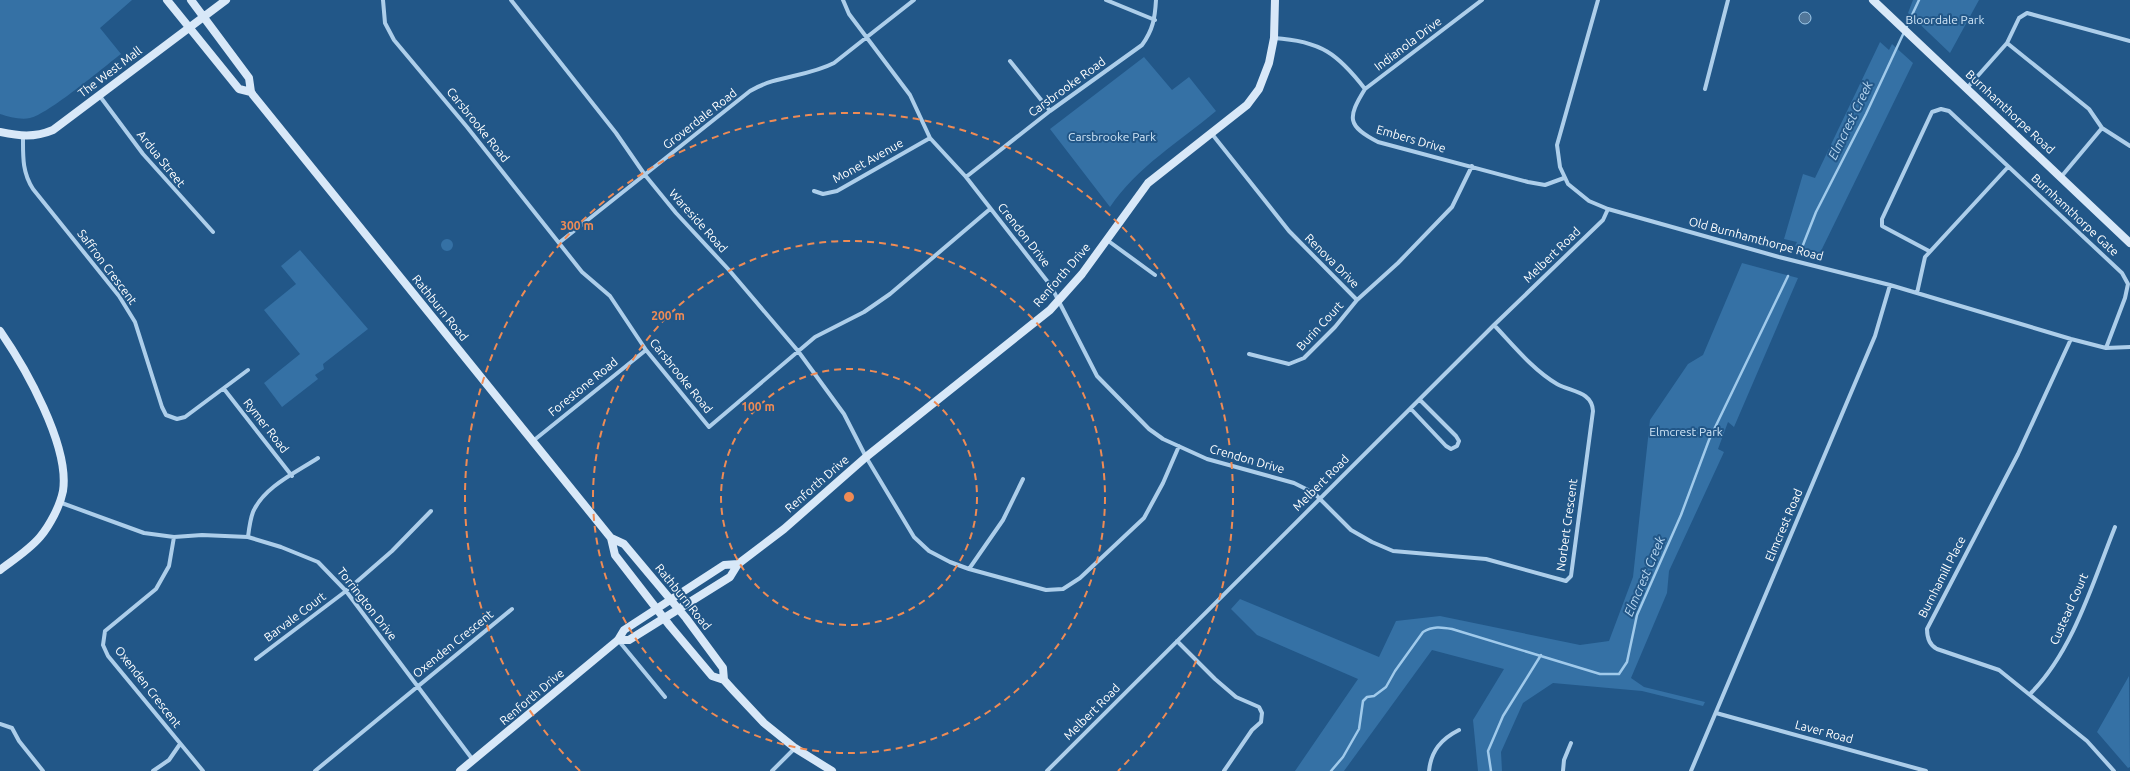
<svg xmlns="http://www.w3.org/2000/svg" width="2130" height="771" font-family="Ubuntu,sans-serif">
	<rect width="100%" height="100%" fill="#225788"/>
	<path fill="#3571a5" d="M 0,0 L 132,0 L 100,28 L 121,54 C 104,67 47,115 30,118 C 21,120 9,117 0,114 Z
		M 1913,0 L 1979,0 L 1950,53 L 1908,13 Z
		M 1880,42 L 1889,50 L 1892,44 L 1913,63 L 1820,253 L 1795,246 L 1797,242 L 1784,239 L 1803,174 L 1815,178 Z
		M 1144,57 L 1172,90 L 1189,77 L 1216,111 C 1179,142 1137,167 1110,207 L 1050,129 Z
		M441 245a6 6 0 1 1 12 0a6 6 0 1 1-12 0Z
		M 300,250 L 368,329 L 323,364 L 324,369 L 315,375 L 318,379 L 282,407 L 264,383 L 300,354 L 264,310 L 296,284 L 281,266 Z
		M 1742,263 L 1798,278 L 1734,427 L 1728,422 L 1718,449 L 1724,452 L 1669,571 L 1667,593 L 1631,678 L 1644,687 L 1705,702 L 1703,706 L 1642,691 L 1553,683 L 1523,703 L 1501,752 L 1502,771 L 1478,771 L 1473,720 L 1504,669 L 1432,650 L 1344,771 L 1295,771 L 1358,679 L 1257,635 L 1231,609 L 1240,599 L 1379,657 L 1396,621 L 1440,616 L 1580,645 L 1609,641 L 1633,577 L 1650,420 L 1688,364 L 1703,355 Z
		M 2129,676 L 2130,767 L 2128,768 L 2097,732 Z"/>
	<path fill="#52779a" stroke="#a0caeb" d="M1799 18a6 6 0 1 1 12 0a6 6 0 1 1-12 0Z"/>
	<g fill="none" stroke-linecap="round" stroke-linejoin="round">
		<path stroke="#a0caeb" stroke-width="2.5" d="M 1801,250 L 1816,212 L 1866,114 L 1919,0
			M 1331,771 L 1343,757 L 1359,729 L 1363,701 L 1367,697 L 1374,696 L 1386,687 L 1395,671 L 1423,632 C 1433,626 1441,627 1452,629 L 1600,674 L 1619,674 L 1627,662 L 1637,615 L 1681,515 L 1709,440 L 1788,276
			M 1491,771 L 1488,751 L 1503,716 L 1541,655"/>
		<path stroke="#adceea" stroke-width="4" d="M 383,0 L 385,23 L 394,40 L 467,127 L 582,272 L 610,296 L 646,350 L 709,427 L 815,337 L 864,312 L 890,294 L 990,209
			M 511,0 L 616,133 L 645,175 L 676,213 L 729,270 L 798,351 L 844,414 L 866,457 L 914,537 L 929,551 L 950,562 L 969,569 L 1046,590 L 1063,589 L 1080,578 L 1144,518 L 1163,483 L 1179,446
			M 843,0 L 849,14 L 910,95 L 930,138 L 966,177 L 1051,286 L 1097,376 L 1149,429 L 1163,439 L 1207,459 L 1294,483 L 1314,493 L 1351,530 L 1372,542 L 1393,551 L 1486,559 L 1566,581 L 1571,576 L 1593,411 C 1592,391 1571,392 1557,384 C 1533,370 1513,345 1494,325
			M 1106,0 L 1155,20
			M 1482,0 L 1365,89 C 1347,118 1347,126 1378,142 L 1528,182 L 1545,185 L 1564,178
			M 1598,0 L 1557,145 L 1560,167 L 1568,184 L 1589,201 L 1608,209 L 1779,257 L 1890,285 L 2071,339 L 2106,348 L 2130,347
			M 1274,38 C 1321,41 1338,54 1365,89
			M 2007,43 L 2089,109 L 2102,128 L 2130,146
			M 1010,61 L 1050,111
			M 1967,88 L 2007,43 L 2019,18 L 2027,13 L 2130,41
			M 1705,89 L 1728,0
			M 99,95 L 143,154 L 213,232
			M 1212,134 L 1289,231 L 1357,300
			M 23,136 C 23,156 22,172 33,189 L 119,296 L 135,322 L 162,407 L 166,415 L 177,419 L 185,417 L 248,370
			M 966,177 L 1050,111 L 1142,45 C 1153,30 1155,18 1156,0
			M 2061,177 L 2102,128
			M 814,191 L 823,194 L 837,191 L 930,138
			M 1107,240 L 1155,275
			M 560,242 L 750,91 C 777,75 807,77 834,63 L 914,0
			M 1929,251 L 1882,226 L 1882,219 L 1932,112 L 1941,109 L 1949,111 L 2122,273 L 2128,284 L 2125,298 L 2106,348
			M 1917,293 L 1925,257 L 2008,167
			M 2071,339 L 2018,454 L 1927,629 C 1927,638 1929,645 1937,649 L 1999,670 L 2087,741 L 2114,771
			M 1249,354 L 1289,364 L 1304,358 L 1335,327 L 1357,300 L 1398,263 L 1452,207 L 1472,166
			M 224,389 L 292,476
			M 1411,409 L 1446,446 L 1451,449 L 1457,446 L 1459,441 L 1456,436 L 1420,400
			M 533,441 L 646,350
			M 59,502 L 144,533 L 174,537 L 202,535 L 248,537 L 281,547 L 318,562 L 346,591 L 473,760
			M 174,537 L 169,566 L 156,589 L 105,631 L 103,645 L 108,656 L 203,771
			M 248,537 C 249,529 250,520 253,512 C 264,487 295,473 318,458
			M 969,569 L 1003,520 L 1023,479
			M 618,640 L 665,697
			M 1177,641 L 1215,679 L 1236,697 L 1259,707 L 1262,713 L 1261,722 L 1252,730 L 1224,771
			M 256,659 L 346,591 L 392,551 L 431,511
			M 2031,693 C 2073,651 2093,582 2115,527
			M 1716,713 L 1926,771
			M 0,724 L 12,728 L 19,741 L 43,771
			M 153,771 L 169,760 L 180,744
			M 315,771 L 512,609
			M 772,771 L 795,748
			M 1047,771 L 1494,325 L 1603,220 L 1608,209
			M 1429,771 C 1431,751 1441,739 1459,730
			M 1563,771 L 1564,760 L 1571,743
			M 1691,771 L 1875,336 L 1890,285"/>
		<path stroke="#d8e8f8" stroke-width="8" d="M 167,0 L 239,89 L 251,92
			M 191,0 L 249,78 L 251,92 L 253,95 L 611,538 L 615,555 L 670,626 L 712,676 L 724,680
			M 1873,0 L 2130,243
			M 0,132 C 19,136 34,138 53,130 L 226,0
			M 0,331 C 25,367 70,446 63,491 C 60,506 50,525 40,537 C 29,550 13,560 0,570
			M 611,538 L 624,544 L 686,618 L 723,668 L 724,680 L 733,690 L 764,723 L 795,748 L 832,771
			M 618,640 L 629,640 L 730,577 L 738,564 L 784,529 L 866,457 L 1050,310 L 1082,274 L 1148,183 L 1247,105 L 1259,89 L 1269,63 L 1274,38 L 1275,0
			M 460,771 L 618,640 L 624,630 L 724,565 L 738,564"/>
	</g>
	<g fill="none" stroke="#ef8b55" stroke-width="2" stroke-dasharray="7 5">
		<circle cx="849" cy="497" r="128"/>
		<circle cx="849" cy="497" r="256"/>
		<path d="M580 771A384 384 0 1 1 1118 771"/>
	</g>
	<g text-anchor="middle" stroke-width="4" stroke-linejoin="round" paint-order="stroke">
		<g font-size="12" fill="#d1e6f7" stroke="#225788">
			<text x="1945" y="24">Bloordale Park</text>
			<text x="1112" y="141">Carsbrooke Park</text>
			<text x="1686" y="436">Elmcrest Park</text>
		</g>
		<g font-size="12" fill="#fff" stroke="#225788">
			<text transform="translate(1408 44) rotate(-37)" y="4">Indianola Drive</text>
			<text transform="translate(110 72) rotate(-37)" y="4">The West Mall</text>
			<text transform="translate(1067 87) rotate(-36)" y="4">Carsbrooke Road</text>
			<text transform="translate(2010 112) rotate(43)" y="4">Burnhamthorpe Road</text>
			<text transform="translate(700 119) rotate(-38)" y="4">Groverdale Road</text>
			<text transform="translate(478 125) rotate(51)" y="4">Carsbrooke Road</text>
			<text transform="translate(1411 139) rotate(16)" y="4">Embers Drive</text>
			<text transform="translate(161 159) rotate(51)" y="4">Ardua Street</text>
			<text transform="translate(868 161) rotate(-29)" y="4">Monet Avenue</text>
			<text transform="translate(2075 215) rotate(43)" y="4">Burnhamthorpe Gate</text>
			<text transform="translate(698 221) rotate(48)" y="4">Wareside Road</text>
			<text transform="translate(1024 235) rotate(52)" y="4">Crendon Drive</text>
			<text transform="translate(1756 239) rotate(15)" y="4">Old Burnhamthorpe Road</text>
			<text transform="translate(1552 255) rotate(-44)" y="4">Melbert Road</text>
			<text transform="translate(1332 261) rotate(45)" y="4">Renova Drive</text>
			<text transform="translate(107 267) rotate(53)" y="4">Saffron Crescent</text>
			<text transform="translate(1062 275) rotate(-49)" y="4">Renforth Drive</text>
			<text transform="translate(440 308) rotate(51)" y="4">Rathburn Road</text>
			<text transform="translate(1320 326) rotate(-47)" y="4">Burin Court</text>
			<text transform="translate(681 376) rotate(51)" y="4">Carsbrooke Road</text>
			<text transform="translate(583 387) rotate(-39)" y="4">Forestone Road</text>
			<text transform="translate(266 426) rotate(52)" y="4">Rymer Road</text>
			<text transform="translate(1247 459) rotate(16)" y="4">Crendon Drive</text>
			<text transform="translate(1321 483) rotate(-45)" y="4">Melbert Road</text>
			<text transform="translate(817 484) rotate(-41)" y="4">Renforth Drive</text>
			<text transform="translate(1567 525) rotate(-82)" y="4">Norbert Crescent</text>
			<text transform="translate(1784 525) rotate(-67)" y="4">Elmcrest Road</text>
			<text transform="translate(1942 577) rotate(-63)" y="4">Burnhamill Place</text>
			<text transform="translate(683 597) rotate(51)" y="4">Rathburn Road</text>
			<text transform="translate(367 604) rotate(52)" y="4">Torrington Drive</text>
			<text transform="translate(2069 609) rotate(-66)" y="4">Custead Court</text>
			<text transform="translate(295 617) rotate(-37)" y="4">Barvale Court</text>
			<text transform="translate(453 644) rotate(-39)" y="4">Oxenden Crescent</text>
			<text transform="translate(148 687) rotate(52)" y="4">Oxenden Crescent</text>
			<text transform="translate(532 697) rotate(-40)" y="4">Renforth Drive</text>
			<text transform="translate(1092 712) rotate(-45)" y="4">Melbert Road</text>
			<text transform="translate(1824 732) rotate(15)" y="4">Laver Road</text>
		</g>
		<g font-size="13" font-style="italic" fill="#b8d7f1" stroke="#225788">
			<text transform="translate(1850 120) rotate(-64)" y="5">Elmcrest Creek</text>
			<text transform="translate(1644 576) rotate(-67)" y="5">Elmcrest Creek</text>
		</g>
	</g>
	<circle cx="849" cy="497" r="6" fill="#ef8b55" stroke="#225788" stroke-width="2"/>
	<g font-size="12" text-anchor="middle" font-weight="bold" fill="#ef8b55" stroke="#225788" stroke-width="4" stroke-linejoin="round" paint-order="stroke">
		<text x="577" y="230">300 m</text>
		<text x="668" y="320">200 m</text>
		<text x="758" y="411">100 m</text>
	</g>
</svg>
